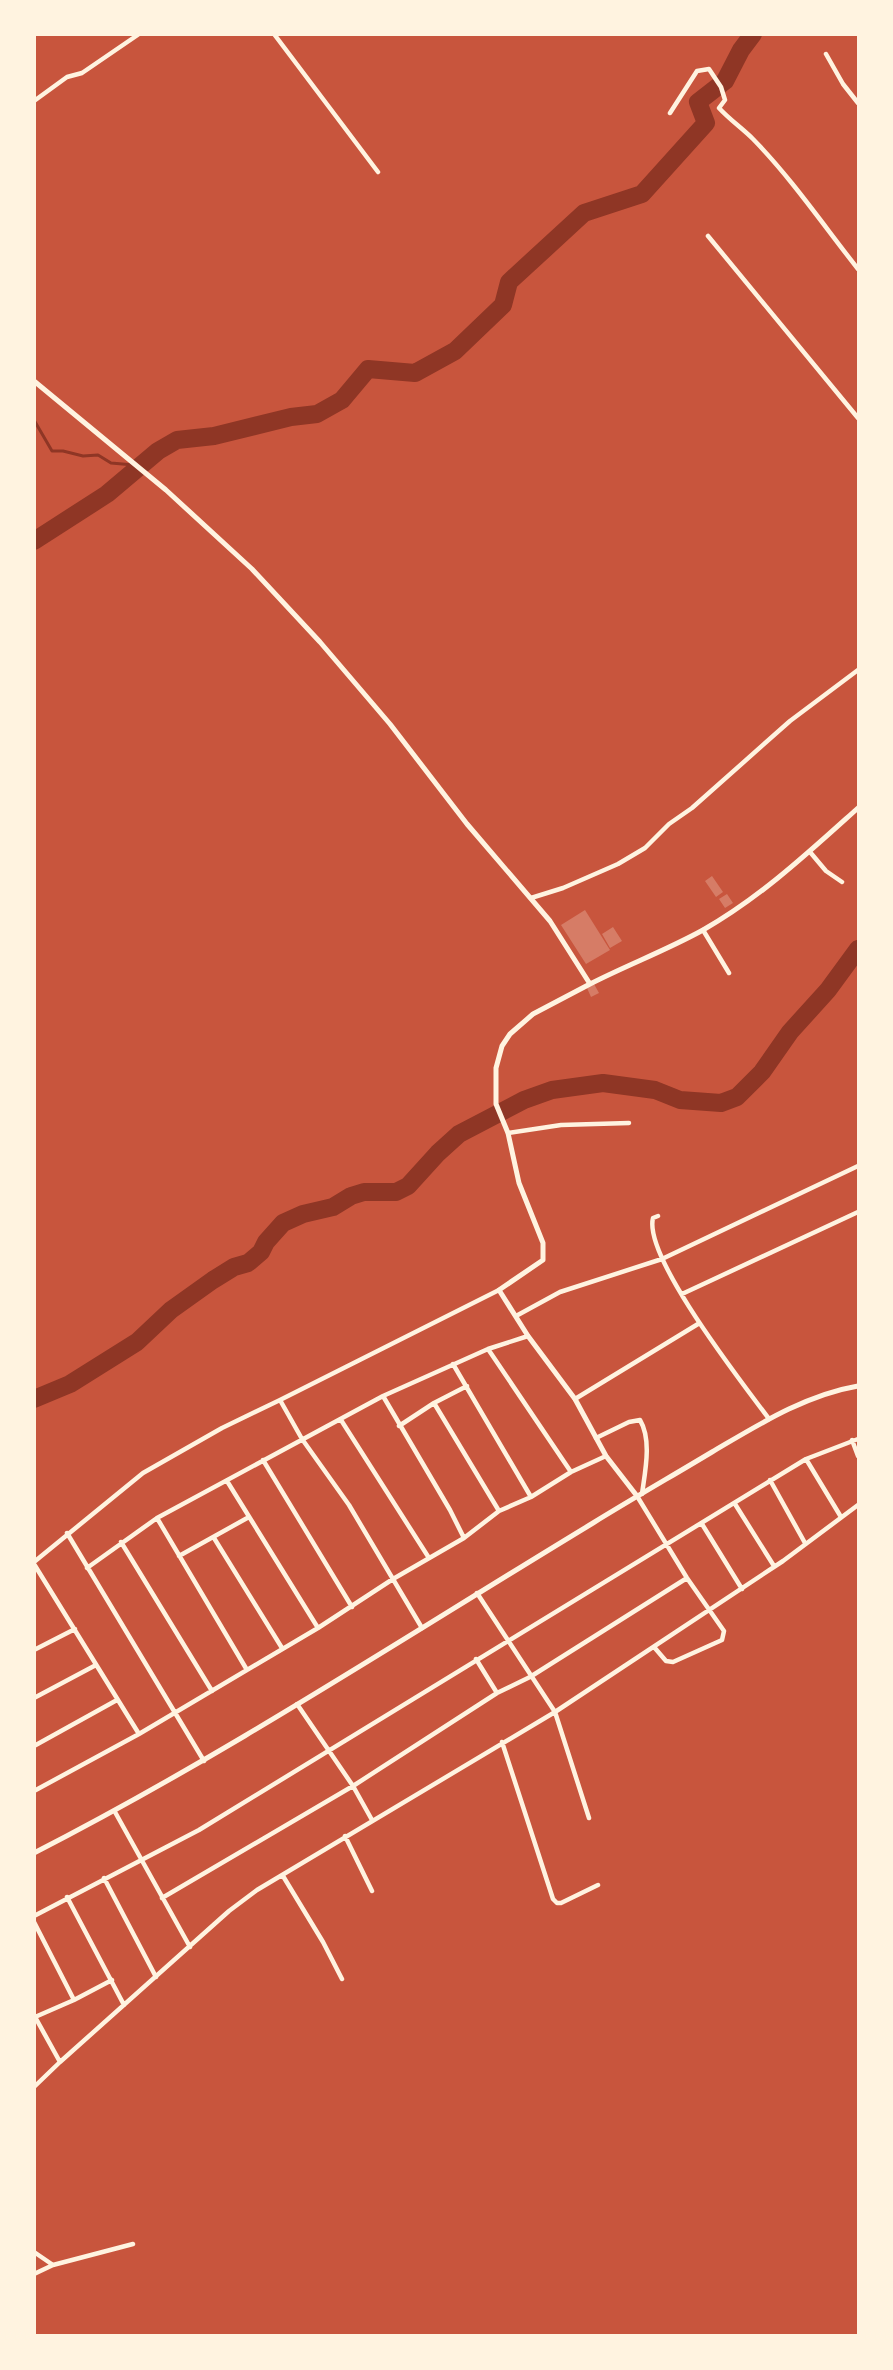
<svg xmlns="http://www.w3.org/2000/svg" width="893" height="2370" font-family="Poppins,sans-serif">
	<rect width="100%" height="100%" fill="#c8553d"/>
	<g fill="none" stroke-linecap="round" stroke-linejoin="round">
		<path stroke="#8f3625" stroke-width="3" d="M 34,420 L 52,451 L 63,451 L 83,456 L 98,455 L 111,463 L 134,465"/>
		<path stroke="#8f3625" stroke-width="18" d="M 34,541 L 107,494 L 158,451 L 177,440 L 214,436 L 291,417 L 317,414 L 342,400 L 368,369 L 415,373 L 455,351 L 503,305 L 509,282 L 584,213 L 642,194 L 706,123 L 698,102 L 725,81 L 741,50 L 753,34
			M 34,1399 L 70,1384 L 137,1342 L 171,1310 L 213,1280 L 234,1267 L 248,1263 L 261,1252 L 266,1242 L 283,1223 L 303,1214 L 333,1207 L 351,1196 L 364,1192 L 396,1192 L 408,1186 L 438,1153 L 459,1134 L 524,1100 L 552,1090 L 603,1083 L 655,1090 L 680,1100 L 721,1103 L 737,1097 L 762,1072 L 790,1032 L 828,990 L 858,949"/>
	</g>
	<path fill="#d67c66" d="M 712,876 L 723,892 L 716,897 L 705,881 Z
		M 727,894 L 733,903 L 725,908 L 719,899 Z
		M 585,910 L 610,950 L 586,964 L 561,925 Z
		M 613,927 L 622,941 L 610,948 L 602,934 Z
		M 594,984 L 599,993 L 591,997 L 587,988 Z"/>
	<g fill="none" stroke-linecap="round" stroke-linejoin="round">
		<path stroke="#fff3e0" stroke-width="4.5" d="M 274,34 L 378,172
			M 826,54 L 843,84 L 858,103
			M 34,101 L 67,77 L 82,73 L 139,34
			M 670,113 L 697,71 L 709,69 L 721,87 L 725,100 L 719,108 C 730,120 742,128 753,139 C 792,179 824,226 858,269
			M 708,236 L 858,418
			M 810,852 L 826,871 L 842,882
			M 531,898 L 563,888 L 618,864 L 645,848 L 669,824 L 692,808 L 790,721 L 858,670
			M 703,930 L 729,973
			M 508,1133 L 561,1125 L 629,1123
			M 658,1216 L 653,1218 C 643,1257 744,1385 769,1419
			M 682,1294 L 858,1212
			M 516,1316 L 560,1292 L 662,1259 L 858,1166
			M 488,1349 L 571,1472
			M 453,1364 L 531,1497
			M 383,1396 L 450,1510 L 464,1538
			M 575,1399 L 698,1324
			M 434,1403 L 499,1511
			M 341,1420 L 429,1558
			M 399,1426 L 434,1403 L 467,1386
			M 596,1438 L 629,1422 L 640,1420 C 652,1440 645,1472 642,1494
			M 852,1440 L 858,1456
			M 806,1459 L 841,1517
			M 263,1460 L 352,1607
			M 770,1480 L 805,1543
			M 227,1481 L 318,1628
			M 637,1496 L 687,1578 L 724,1631 L 722,1640 L 673,1662 L 666,1661 L 654,1647
			M 735,1504 L 774,1566
			M 157,1518 L 247,1670
			M 702,1524 L 742,1589
			M 67,1533 L 204,1761
			M 214,1538 L 282,1648
			M 121,1542 L 212,1691
			M 179,1556 L 249,1517
			M 34,1562 L 143,1473 L 222,1428 L 280,1400
			M 34,1564 L 139,1734
			M 87,1568 L 157,1518 L 383,1396 L 488,1349 L 528,1336
			M 477,1593 L 555,1712 L 589,1818
			M 422,1628 L 349,1505 L 302,1439 L 280,1400 L 499,1290
			M 34,1650 L 75,1629
			M 476,1659 L 497,1693
			M 34,1698 L 96,1665
			M 297,1704 L 353,1786 L 372,1820
			M 502,1742 L 553,1899 L 557,1903 L 561,1903 L 598,1885
			M 34,1746 L 117,1700
			M 34,1791 L 139,1734 L 318,1628 L 393,1579 L 464,1538 L 499,1511 L 531,1497 L 571,1472 L 606,1456
			M 115,1812 L 190,1947
			M 345,1836 L 372,1891
			M 283,1876 L 323,1942 L 342,1979
			M 104,1878 L 156,1977
			M 67,1897 L 124,2005
			M 162,1898 L 353,1786 L 497,1693 L 530,1677 L 687,1578
			M 34,1916 L 199,1830 L 806,1459 L 858,1439
			M 34,1922 L 74,2000
			M 34,2015 L 60,2062
			M 35,2017 L 74,2000 L 112,1980
			M 34,2087 L 60,2062 L 229,1911 L 257,1890 L 555,1712 L 783,1561 L 858,1505
			M 34,2252 L 53,2265
			M 34,2274 L 53,2265 L 133,2244"/>
		<path stroke="#fff3e0" stroke-width="5" d="M 34,381 L 166,490 L 252,569 L 320,642 L 390,724 L 467,824 L 550,921 L 590,984 C 627,965 667,950 703,930 C 761,897 809,852 858,808
			M 590,984 L 533,1014 L 510,1034 L 502,1046 L 496,1068 L 496,1104 L 508,1133 L 519,1183 L 543,1243 L 543,1260 L 499,1290 L 528,1336 L 575,1399 L 606,1456 L 637,1496
			M 34,1853 C 227,1754 408,1635 593,1523 C 632,1499 672,1476 712,1452 C 758,1425 805,1395 858,1386"/>
	</g>
	<rect width="893" height="2370" fill="none" stroke="#fff3e0" stroke-width="72"/>
</svg>
